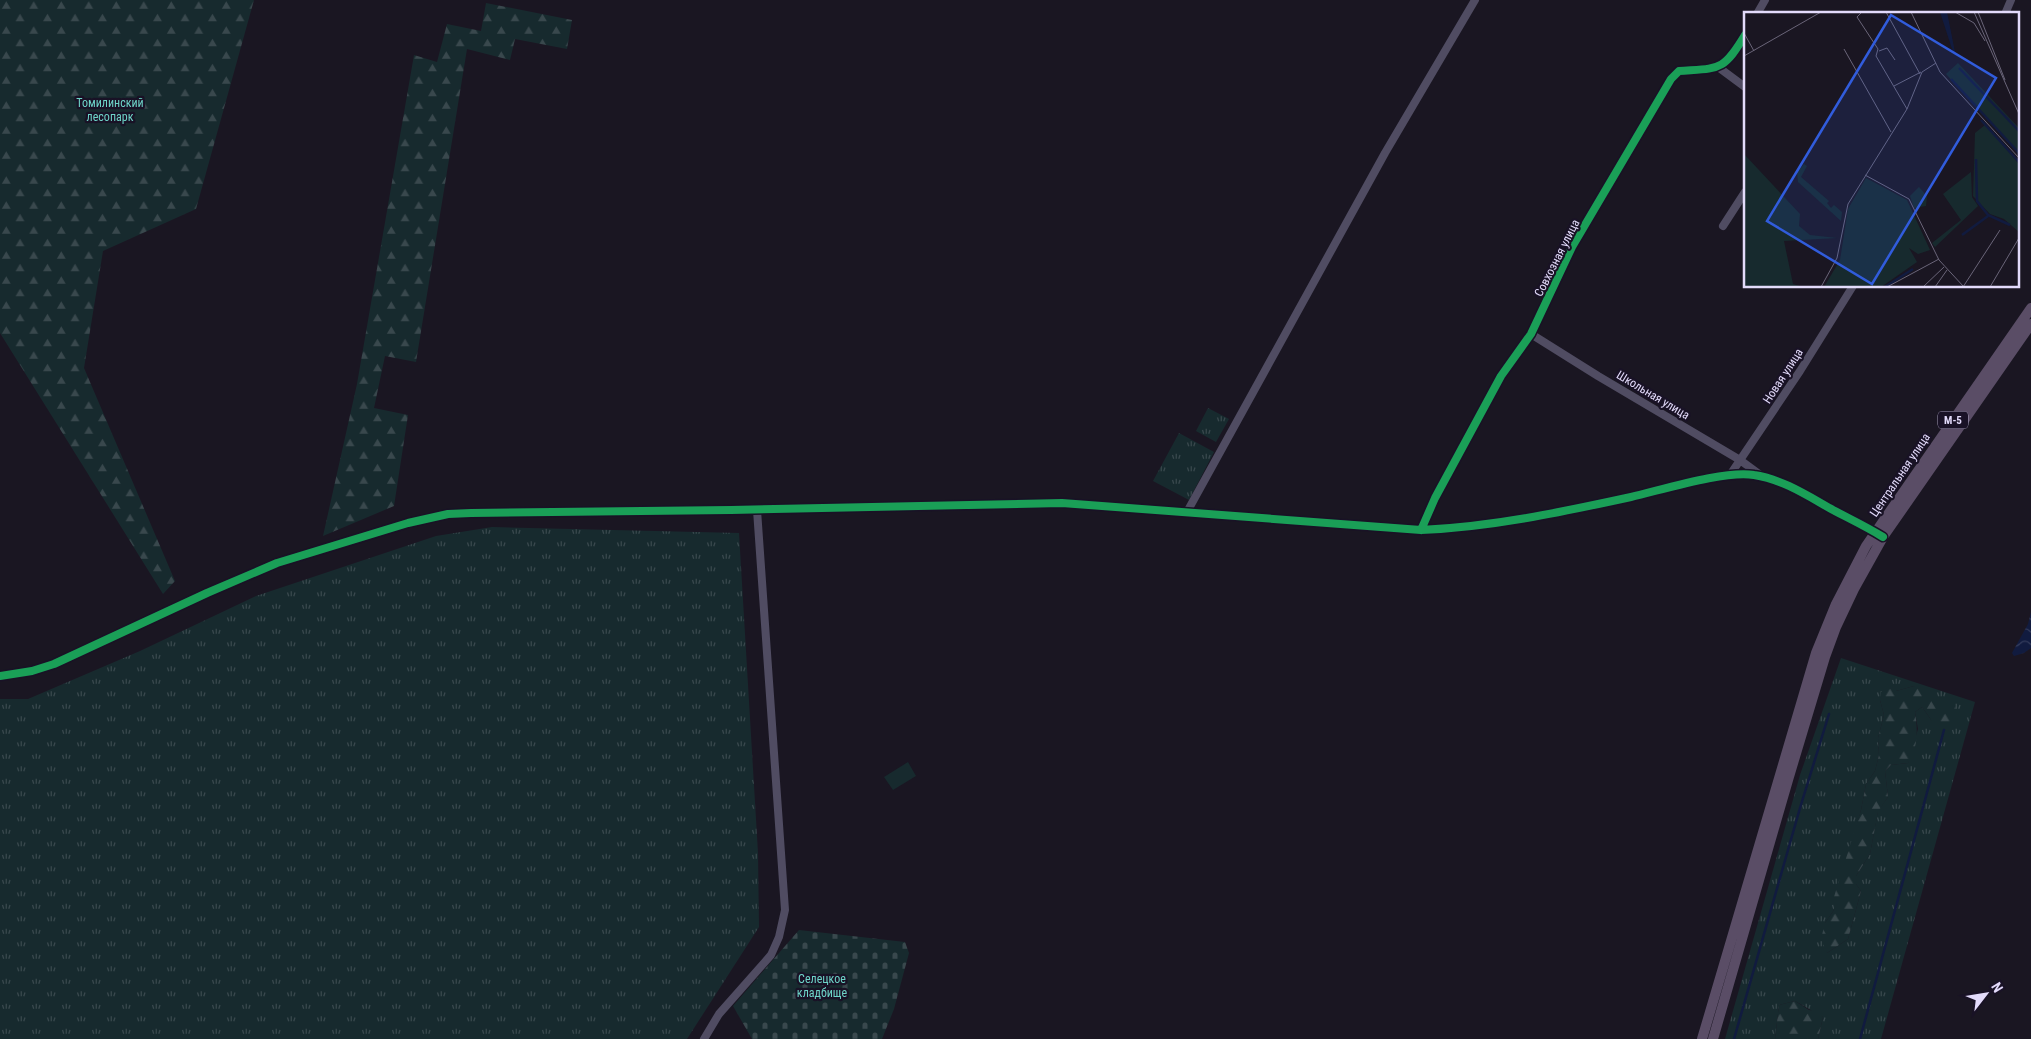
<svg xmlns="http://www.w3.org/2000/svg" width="2031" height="1039" font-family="'Roboto Condensed',sans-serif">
	<defs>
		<pattern id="grass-tufts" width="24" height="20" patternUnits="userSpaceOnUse" patternTransform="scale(1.25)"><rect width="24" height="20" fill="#172a2e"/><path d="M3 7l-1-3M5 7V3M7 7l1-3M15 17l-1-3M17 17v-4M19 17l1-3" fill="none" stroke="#39484d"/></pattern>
		<pattern id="forest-firs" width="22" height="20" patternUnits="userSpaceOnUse" patternTransform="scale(1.25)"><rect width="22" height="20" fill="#172a2e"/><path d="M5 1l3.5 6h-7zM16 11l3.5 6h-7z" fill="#39484d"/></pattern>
		<pattern id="cemetery-stones" width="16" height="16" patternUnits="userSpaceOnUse" patternTransform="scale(1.25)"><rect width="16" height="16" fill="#172a2e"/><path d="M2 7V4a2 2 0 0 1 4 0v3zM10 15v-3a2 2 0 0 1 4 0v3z" fill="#39484d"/></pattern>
		<pattern id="water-waves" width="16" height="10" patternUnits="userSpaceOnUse" patternTransform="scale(1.25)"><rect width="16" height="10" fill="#111b3f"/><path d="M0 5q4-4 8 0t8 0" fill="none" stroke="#343c5c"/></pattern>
	</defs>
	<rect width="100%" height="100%" fill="#1a1622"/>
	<path fill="url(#grass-tufts)" fill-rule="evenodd" d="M 1208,408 L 1229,419 L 1216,442 L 1196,431 Z
		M 1179,433 L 1214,452 L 1189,500 L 1153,481 Z
		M 492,527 L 739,533 L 758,853 L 759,927 L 687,1039 L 0,1039 L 0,699 L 28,699 L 140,651 L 256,596 L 436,536 Z
		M 1841,658 L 1975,702 L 1881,1039 L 1818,1039 L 1823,1017 L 1795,1001 L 1779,1005 L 1775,1039 L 1725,1039 L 1800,775 ZM 1914,686 L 1932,721 L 1922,707 L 1915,712 L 1918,729 L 1908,763 L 1891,765 L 1885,771 L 1888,797 L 1878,811 L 1870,854 L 1856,876 L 1856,884 L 1861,891 L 1848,939 L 1827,953 L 1825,923 L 1834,910 L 1861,810 L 1866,784 L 1875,771 L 1879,755 L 1878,738 L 1884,715 L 1880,700 L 1896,691 Z"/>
	<path fill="url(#forest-firs)" d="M 0,0 L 254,0 L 196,209 L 103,251 L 84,368 L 175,581 L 163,594 L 0,333 Z
		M 486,3 L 572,20 L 567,49 L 515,39 L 510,60 L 467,49 L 416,362 L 385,356 L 374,408 L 408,415 L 394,506 L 323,536 L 357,384 L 414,55 L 437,62 L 447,24 L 481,31 Z
		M 1914,686 L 1955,704 C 1957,714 1956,719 1948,725 L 1932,721 L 1922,707 L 1915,712 C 1918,730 1918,748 1908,763 L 1891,765 L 1885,771 L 1888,797 L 1878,812 L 1870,854 L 1856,876 L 1856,884 L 1861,891 L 1848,939 L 1827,953 L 1821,939 L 1825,923 L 1834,910 L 1834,897 L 1861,810 L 1866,784 L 1875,771 L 1879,755 L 1878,738 L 1884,715 L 1880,700 L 1881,692 L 1888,687 L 1896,691 Z
		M 1795,1001 L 1809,1010 L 1817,1011 L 1823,1017 L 1818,1039 L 1775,1039 L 1779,1005 Z"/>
	<path fill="url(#cemetery-stones)" d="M 799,930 L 905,942 L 909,953 L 894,1009 L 882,1039 L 752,1039 L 733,1006 Z"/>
	<path fill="#172a2e" d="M 908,762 L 916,776 L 893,790 L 884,777 Z"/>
	<path fill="url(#water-waves)" d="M 2031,612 L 2031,648 L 2024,653 L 2014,656 L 2012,653 L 2028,624 Z"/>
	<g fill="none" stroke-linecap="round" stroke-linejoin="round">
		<path stroke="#111b3f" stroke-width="2.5" d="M 1734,1039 L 1800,808 L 1829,714
			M 1860,1039 L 1944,730"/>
		<path stroke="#504c62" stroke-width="8" d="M 1757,14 L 1765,0
			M 2005,14 L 2011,0
			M 1718,67 L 1745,87
			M 1723,226 L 1745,192
			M 1531,334 L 1598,376 L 1740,460 L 1759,474
			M 1730,475 L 1800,371 L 1853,286
			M 1187,512 L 1385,153 L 1475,0
			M 1421,530 L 1435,498 L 1501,376 L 1531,334 L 1572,247 L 1671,79 L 1679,71 C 1719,68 1723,72 1745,35
			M 0,676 L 32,671 L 54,664 L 207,593 L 277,563 L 408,523 L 448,514 L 471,513 L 731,510 L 1062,503 L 1421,530 C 1493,527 1564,512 1634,496 C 1665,489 1724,470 1753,474 C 1779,478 1803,493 1826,506 C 1844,515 1862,525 1879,535
			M 704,1039 L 719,1014 L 771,955 L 779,937 L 785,910 L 757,510"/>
		<path stroke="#5a4d66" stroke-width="10" d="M 1702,1039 L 1816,653 L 1836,604 L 1866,546 L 2031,308
			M 1713,1039 L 1788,780 L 1825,657 L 1836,627 L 1854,589 L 1883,537 L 2031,324"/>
		<defs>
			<path id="cycleway" d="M 1421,530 L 1435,498 L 1501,376 L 1531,334 L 1572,247 L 1671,79 L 1679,71 C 1719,68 1723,72 1745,35
				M 0,676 L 32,671 L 54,664 L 207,593 L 277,563 L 408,523 L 448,514 L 471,513 L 731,510 L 1062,503 L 1421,530 C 1492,527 1562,512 1631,497 C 1662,490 1725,470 1754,475 C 1782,479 1808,496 1833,510 C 1850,519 1867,527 1883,537"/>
		</defs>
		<use href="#cycleway" stroke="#191226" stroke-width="11"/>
		<use href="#cycleway" stroke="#1a9f57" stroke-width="8"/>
	</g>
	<g text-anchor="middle" stroke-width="4.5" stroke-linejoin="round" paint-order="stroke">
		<rect fill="#191226" stroke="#a69fbb" stroke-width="1" x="1938" y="411.5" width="30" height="17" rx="4"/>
		<g font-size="11" font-weight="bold" fill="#e3dbfb">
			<text x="1953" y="424">М-5</text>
		</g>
		<g font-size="12" fill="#6ed5c9" stroke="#191226">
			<text x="110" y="107">Томилинский<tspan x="110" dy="14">лесопарк</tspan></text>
			<text x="822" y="983">Селецкое<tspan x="822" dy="14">кладбище</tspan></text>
		</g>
		<g font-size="12" fill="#e3dbfb" stroke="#191226">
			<text transform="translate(1557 258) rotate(-63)" y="4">Совхозная улица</text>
			<text transform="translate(1783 376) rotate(-57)" y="4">Новая улица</text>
			<text transform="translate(1653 395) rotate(31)" y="4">Школьная улица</text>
			<text transform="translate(1900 475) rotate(-56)" y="4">Центральная улица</text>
		</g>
	</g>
	<g transform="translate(1744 12)">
		<rect width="275" height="275" fill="#1a1622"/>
		<path d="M 214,51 L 275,116 L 275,142 L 202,62 ZM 241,113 L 275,152 L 275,220 L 260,207 L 246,202 L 229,184 L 231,121 ZM 227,160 L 228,185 L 234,194 L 191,235 L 188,231 L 217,208 L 199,182 ZM 122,166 L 163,188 L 186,238 L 174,242 L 165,236 L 173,250 L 137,275 L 80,275 L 96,248 L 104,197 Z" fill="#172a2e"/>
		<path d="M 0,142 L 56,202 L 55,214 L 66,223 L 93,226 L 40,229 L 49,272 L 59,275 L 0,275 ZM 60,152 L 63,154 L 57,165 L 85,189 L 83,191 L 87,196 L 90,193 L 98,200 L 97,209 L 54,170 L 53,160 Z" fill="#172a2e"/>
		<path d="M 175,175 L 183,184 L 182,194 L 170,196 L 166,184 Z" fill="#172a2e"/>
		<path d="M 196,0 L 203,0 L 212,45 L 208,37 Z" fill="#111b3f"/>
		<path fill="none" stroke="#111b3f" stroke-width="2.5" d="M 215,56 L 275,119M 207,67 L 275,141M 237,108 L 275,150M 232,147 L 233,189 L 244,203 L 266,213M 218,223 L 244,204M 141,275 L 169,257"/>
		<path fill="none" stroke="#6a6579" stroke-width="1" d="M 118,0 L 113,5 L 134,37 L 132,44 L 163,97M 142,0 L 176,62M 167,0 L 196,60 L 275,146M 211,0 L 230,11 L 241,29M 230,0 L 275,102M 234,0 L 261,68M 0,21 L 10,39M 100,37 L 147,120M 135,39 L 143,36 L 151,48M 0,44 L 77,0M 150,74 L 177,60M 121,163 L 165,187 L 195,248 L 220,275M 77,275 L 93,246 L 104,192 L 163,97 L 178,60 L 192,51M 143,275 L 195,247M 179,275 L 200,255M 191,275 L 203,258M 219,275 L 256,218M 246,275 L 275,226"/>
		<path fill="#315cdc" fill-opacity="0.15" stroke="#315cdc" stroke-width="2.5" d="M 147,3 L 252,66 L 128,272 L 23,209 Z"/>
		<rect width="275" height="275" fill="none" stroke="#e3dbfb" stroke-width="2.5"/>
	</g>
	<g transform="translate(1986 994) rotate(59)" stroke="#191226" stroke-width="4" paint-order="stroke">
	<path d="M0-4L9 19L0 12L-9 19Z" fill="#e3dbfb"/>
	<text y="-8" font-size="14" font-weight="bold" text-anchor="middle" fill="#e3dbfb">N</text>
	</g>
</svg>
